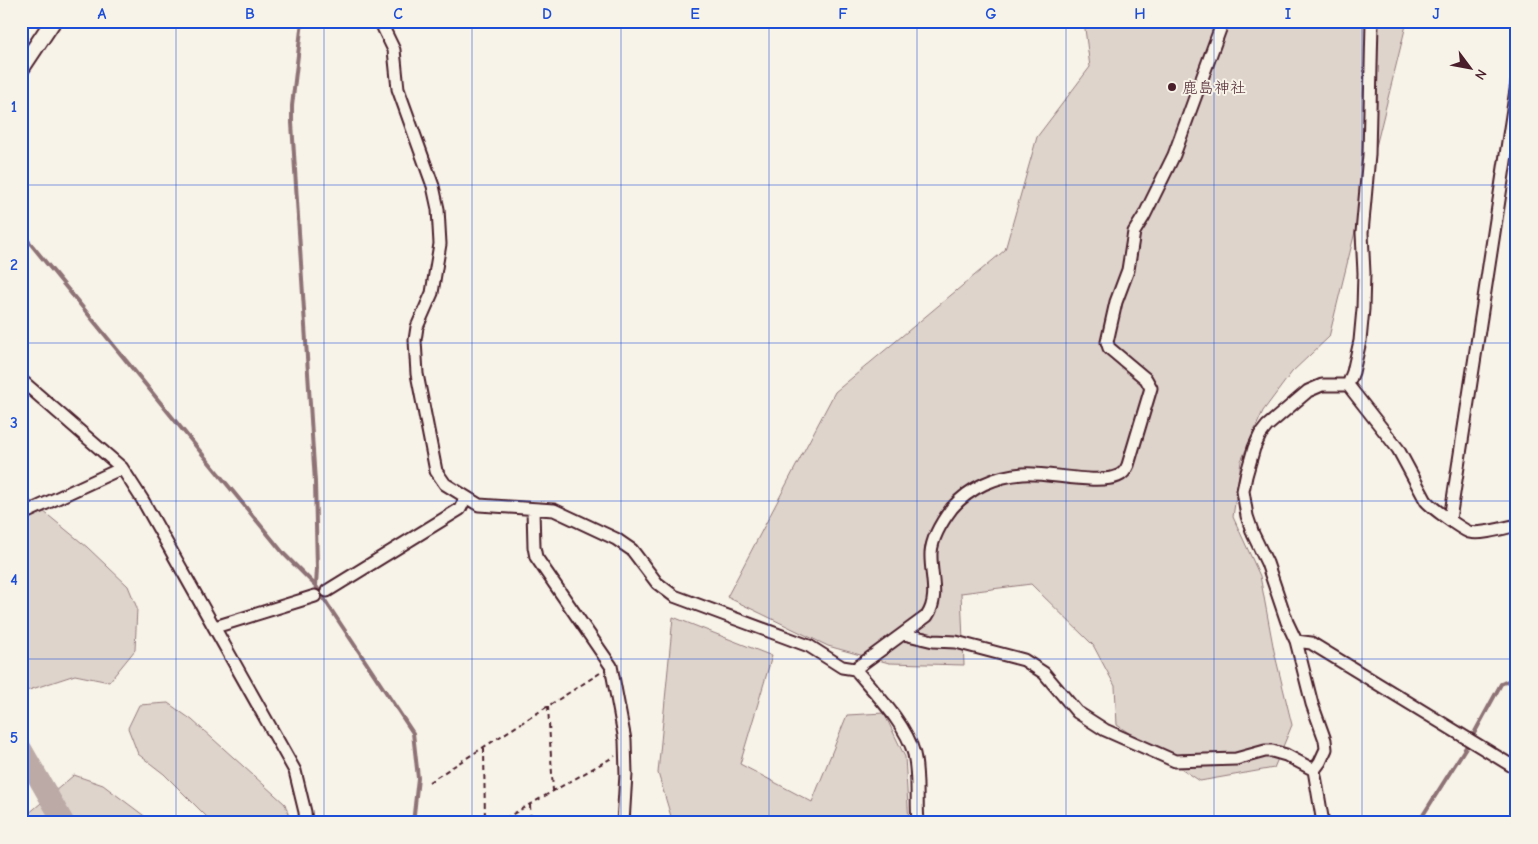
<svg xmlns="http://www.w3.org/2000/svg" width="1538" height="844" font-family="'Comic Neue','Klee One',sans-serif">
	<rect width="100%" height="100%" fill="#f7f3e8"/>
	<filter id="ink" filterUnits="userSpaceOnUse"><feTurbulence type="fractalNoise" baseFrequency=".02" numOctaves="2"/><feDisplacementMap in="SourceGraphic" scale="10" xChannelSelector="R" yChannelSelector="G"/><feConvolveMatrix kernelMatrix="1 2 1 2 8 2 1 2 1" color-interpolation-filters="sRGB"/></filter>
	<g filter="url(#ink)">
		<path fill="#ded4cc" stroke="#947a7c" d="M 1084,21 L 1407,21 L 1329,337 L 1292,372 L 1263,411 L 1241,461 L 1233,517 L 1260,576 L 1274,651 L 1292,725 L 1274,768 L 1200,781 L 1117,725 L 1115,686 L 1093,645 L 1031,584 L 961,593 L 964,665 L 889,663 L 828,646 L 727,597 L 835,392 L 1005,250 L 1037,137 L 1090,67 Z
			M 21,493 L 87,547 L 128,586 L 137,608 L 135,650 L 109,682 L 75,675 L 23,692 L 21,694 Z
			M 673,617 L 772,656 L 740,764 L 812,802 L 847,715 L 884,713 L 905,757 L 909,823 L 673,823 L 658,773 Z
			M 168,703 L 192,720 L 285,804 L 291,823 L 213,823 L 164,774 L 138,754 L 128,728 L 139,705 Z
			M 74,775 L 103,785 L 147,818 L 149,823 L 21,823 L 21,820 Z"/>
		<g fill="none" stroke-linecap="round" stroke-linejoin="round">
			<path stroke="#8e7275" stroke-width="4" d="M 302,21 L 292,106 L 292,123 L 315,482 L 317,568 L 316,586
				M 21,232 L 284,554 L 316,586 L 328,605 L 413,733 L 418,778 L 413,823
				M 1471,739 L 1501,684 L 1517,677
				M 1418,823 L 1468,744"/>
			<path stroke="#bcaaa7" stroke-width="21" d="M 21,748 L 64,823"/>
			<defs>
				<path id="street" d="M 380,21 L 394,50 L 398,89 L 433,186 L 438,209 L 440,244 L 436,268 L 432,293 L 417,327 L 415,340 L 417,374 L 436,471 L 445,484 L 479,505 L 554,510 L 616,539 L 632,550 L 657,583 L 674,596 L 809,646 L 842,667 L 855,669 C 875,693 906,724 914,754 C 919,776 916,800 918,823
					M 21,380 L 122,468 L 142,499 L 295,771 L 305,812 L 306,823
					M 1348,385 L 1353,372 L 1360,341 L 1363,309 L 1364,273 L 1362,233 L 1369,155 L 1372,21
					M 1348,385 L 1398,449 L 1426,501 C 1432,508 1461,529 1469,532 C 1481,535 1504,528 1517,525
					M 533,509 L 534,547 L 536,557 L 611,666 L 625,740 L 626,774 L 623,823
					M 21,515 L 122,468
					M 1450,519 L 1517,83
					M 327,591 L 460,509 L 466,497
					M 215,627 L 315,596
					M 904,634 L 933,641 L 956,642 L 1024,660 L 1044,673 L 1077,712 L 1105,730 L 1175,761 L 1236,759 L 1265,751 L 1272,751 L 1286,755 L 1314,770
					M 1296,641 L 1311,643 L 1517,769
					M 855,669 L 927,616 C 940,597 930,574 931,553 C 932,537 943,520 952,508 C 970,487 996,476 1023,474 C 1047,472 1097,485 1118,476 C 1123,474 1126,470 1128,465 L 1151,388 L 1146,379 L 1109,348 L 1107,342 L 1116,302 L 1128,270 L 1134,232 L 1144,216 L 1174,155 L 1223,21
					M 1314,770 L 1320,762 L 1326,749 L 1325,740 L 1312,704 L 1296,641 L 1287,622 L 1267,563 L 1253,534 L 1247,516 L 1243,491 L 1246,476 L 1254,448 L 1260,435 L 1267,426 L 1308,391 L 1322,385 L 1348,385
					M 1314,770 L 1323,823"/>
				<path id="secondary" d="M 21,69 L 53,21"/>
			</defs>
			<use href="#street" stroke="#4a1f2b" stroke-width="15"/>
			<use href="#secondary" stroke="#4a1f2b" stroke-width="19"/>
			<path stroke="#4a1f2b" stroke-width="2" stroke-dasharray="5 4" stroke-linecap="butt" d="M 548,706 L 553,791
				M 484,748 L 485,823
				M 429,782 L 600,673
				M 530,805 L 531,823
				M 497,823 L 615,756"/>
			<use href="#street" stroke="#f7f3e8" stroke-width="11"/>
			<use href="#secondary" stroke="#f7f3e8" stroke-width="15"/>
		</g>
	</g>
	<path fill="none" stroke="#1d4ed8" stroke-width="1" stroke-opacity="0.55" d="M 176,21 L 176,823M 324,21 L 324,823M 472,21 L 472,823M 621,21 L 621,823M 769,21 L 769,823M 917,21 L 917,823M 1066,21 L 1066,823M 1214,21 L 1214,823M 1362,21 L 1362,823M 21,185 L 1517,185M 21,343 L 1517,343M 21,501 L 1517,501M 21,659 L 1517,659"/>
	<circle fill="#4a1f2b" stroke="#f7f3e8" stroke-width="2" cx="1172" cy="87" r="5"/>
	<g text-anchor="middle" stroke-width="4" stroke-linejoin="round" paint-order="stroke">
		<g font-size="16" fill="#4a1f2b" stroke="#f7f3e8" text-anchor="start">
			<text x="1182" y="93">鹿島神社</text>
		</g>
	</g>
	<rect width="1538" height="844" fill="none" stroke="#f7f3e8" stroke-width="55"/>
	<g transform="translate(1470 68) rotate(122)" stroke="#f7f3e8" stroke-width="4" paint-order="stroke">
	<path d="M0-4L9 19L0 12L-9 19Z" fill="#4a1f2b"/>
	<text y="-8" font-size="14" font-weight="bold" text-anchor="middle" fill="#4a1f2b">N</text>
	</g>
	<rect x="28" y="28" width="1482" height="788" fill="none" stroke="#1d4ed8" stroke-width="2"/>
	<g font-size="16" text-anchor="middle" font-weight="bold" fill="#1d4ed8">
		<text x="102" y="19">A</text>
		<text x="250" y="19">B</text>
		<text x="398" y="19">C</text>
		<text x="547" y="19">D</text>
		<text x="695" y="19">E</text>
		<text x="843" y="19">F</text>
		<text x="991" y="19">G</text>
		<text x="1140" y="19">H</text>
		<text x="1288" y="19">I</text>
		<text x="1436" y="19">J</text>
		<text x="14" y="112">1</text>
		<text x="14" y="270">2</text>
		<text x="14" y="428">3</text>
		<text x="14" y="585">4</text>
		<text x="14" y="743">5</text>
	</g>
</svg>
